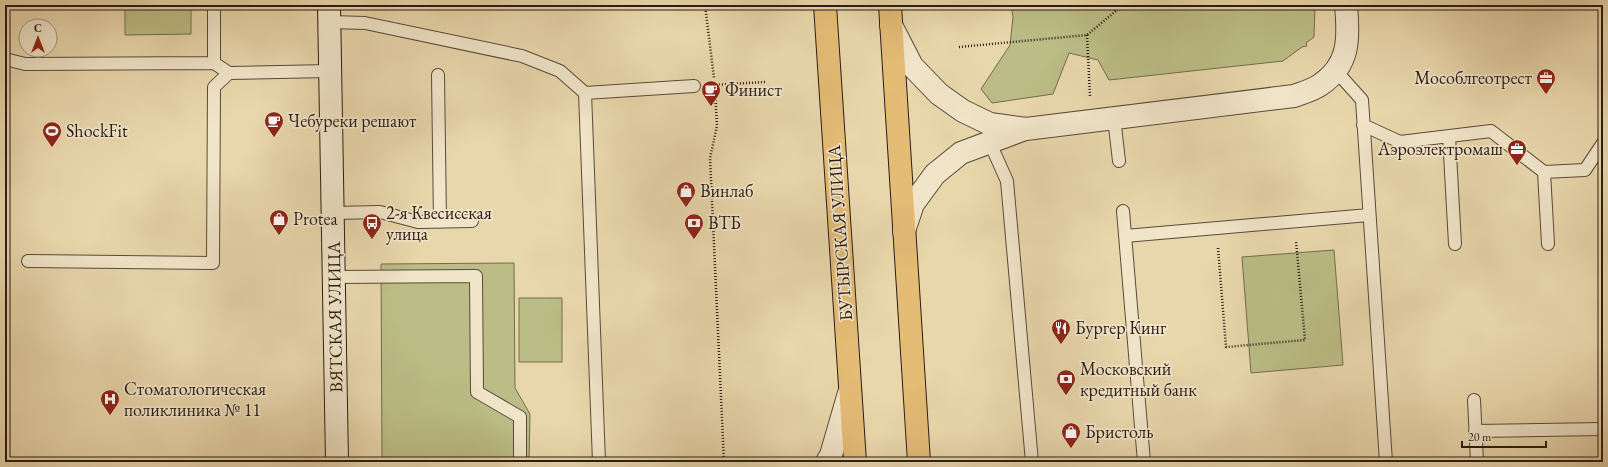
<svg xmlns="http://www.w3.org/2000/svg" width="1608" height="467" font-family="'EB Garamond',serif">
	<rect width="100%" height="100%" fill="#e9d7ac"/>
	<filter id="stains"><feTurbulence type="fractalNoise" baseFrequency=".005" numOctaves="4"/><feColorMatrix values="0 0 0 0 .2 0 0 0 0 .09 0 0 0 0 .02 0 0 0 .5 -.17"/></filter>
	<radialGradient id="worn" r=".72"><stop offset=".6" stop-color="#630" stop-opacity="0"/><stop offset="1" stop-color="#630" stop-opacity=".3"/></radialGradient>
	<path fill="#bcbd86" stroke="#726c4e" d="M 125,5 L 191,5 L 191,34 L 125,35 Z
		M 1011,5 L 1315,5 L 1314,37 L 1306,43 L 1307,46 L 1302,47 L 1283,61 L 1109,80 L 1098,60 L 1069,53 L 1053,94 L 992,103 L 981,89 L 1010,45 L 1013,17 Z
		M 1334,250 L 1343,365 L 1251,373 L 1242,257 Z
		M 514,263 L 515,388 L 530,414 L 529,462 L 382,462 L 381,264 Z
		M 519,298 L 562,298 L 562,362 L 519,362 Z"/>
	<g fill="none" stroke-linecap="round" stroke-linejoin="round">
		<defs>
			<path id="lane" d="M 214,5 L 214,63
				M 330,22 L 365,23 L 522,56 L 560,71 L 585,93 L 599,462
				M 5,59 L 25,64 L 214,63 L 229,73
				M 1336,71 L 1362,100 L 1386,462
				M 438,75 L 440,222
				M 585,93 L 694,86
				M 1114,118 L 1119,161
				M 1363,125 L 1400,142 L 1491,131 L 1544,172 L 1548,244
				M 1449,136 L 1455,244
				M 990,143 L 1007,181 L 1032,462
				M 1544,172 L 1585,170 L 1603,143
				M 1123,211 L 1144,462
				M 333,213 L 380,212 L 418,222 L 472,221
				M 1125,236 L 1369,215
				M 28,261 L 213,263 L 214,87 L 229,73 L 330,71
				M 334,277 L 476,276 L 477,392 L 520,417 L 520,462
				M 1474,400 L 1477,462
				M 1475,431 L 1603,429"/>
			<path id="street" d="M 891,25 L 912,66 L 939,94 L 963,111 L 990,124 L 1026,129 L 1294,96 C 1302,93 1313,90 1320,85 C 1350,65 1349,38 1346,5
				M 904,231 L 913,204 L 935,174 L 961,153 L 1025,129
				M 827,462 L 831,455 L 849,393"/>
			<path id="secondary" d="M 329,5 L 337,462"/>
			<path id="primary" d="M 825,5 L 855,462
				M 890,5 L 919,462"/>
		</defs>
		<use href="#lane" stroke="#584a3b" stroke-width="14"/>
		<use href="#street" stroke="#584a3b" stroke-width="24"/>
		<use href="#secondary" stroke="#281b15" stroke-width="24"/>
		<use href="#primary" stroke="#281b15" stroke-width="24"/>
		<path stroke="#281b15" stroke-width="2.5" stroke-dasharray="1 2" stroke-linecap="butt" d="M 705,5 L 714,78
			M 1087,35 L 1090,96
			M 959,47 L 1087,35 L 1123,5
			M 713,85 L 765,82
			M 715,91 L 717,126 L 710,158 L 724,462
			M 1218,248 L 1226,347 L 1305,340 L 1296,241"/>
		<use href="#lane" stroke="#f1e5c9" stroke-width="12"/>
		<use href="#street" stroke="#f1e5c9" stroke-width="22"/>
		<use href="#secondary" stroke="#f1e5c9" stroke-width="22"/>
		<use href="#primary" stroke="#e4bc76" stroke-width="22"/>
	</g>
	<defs>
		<symbol id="office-pin" viewBox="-11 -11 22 30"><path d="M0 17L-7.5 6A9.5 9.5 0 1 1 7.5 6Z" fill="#8f2418" stroke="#f1e5c9"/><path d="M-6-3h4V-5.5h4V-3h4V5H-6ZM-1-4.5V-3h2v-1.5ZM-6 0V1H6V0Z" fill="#fff"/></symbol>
		<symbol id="cafe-pin" viewBox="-11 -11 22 30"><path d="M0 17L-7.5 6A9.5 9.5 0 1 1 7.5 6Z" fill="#8f2418" stroke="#f1e5c9"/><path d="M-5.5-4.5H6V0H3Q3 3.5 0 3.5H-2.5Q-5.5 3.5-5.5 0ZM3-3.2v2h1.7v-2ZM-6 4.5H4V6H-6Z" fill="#fff"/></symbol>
		<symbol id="stadium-pin" viewBox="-11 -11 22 30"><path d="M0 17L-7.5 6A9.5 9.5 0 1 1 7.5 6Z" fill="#8f2418" stroke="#f1e5c9"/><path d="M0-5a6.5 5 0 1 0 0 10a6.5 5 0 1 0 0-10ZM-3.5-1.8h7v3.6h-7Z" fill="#fff"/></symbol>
		<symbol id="shop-pin" viewBox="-11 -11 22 30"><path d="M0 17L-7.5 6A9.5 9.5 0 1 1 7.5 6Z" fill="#8f2418" stroke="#f1e5c9"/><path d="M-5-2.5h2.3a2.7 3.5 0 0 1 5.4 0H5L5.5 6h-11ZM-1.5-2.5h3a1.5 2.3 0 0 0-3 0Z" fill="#fff"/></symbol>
		<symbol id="bus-pin" viewBox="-11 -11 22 30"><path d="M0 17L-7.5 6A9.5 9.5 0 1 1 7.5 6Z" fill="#8f2418" stroke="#f1e5c9"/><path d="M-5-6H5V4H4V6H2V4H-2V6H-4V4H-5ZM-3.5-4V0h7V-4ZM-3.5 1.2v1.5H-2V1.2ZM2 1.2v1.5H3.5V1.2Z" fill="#fff"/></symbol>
		<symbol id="bank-pin" viewBox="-11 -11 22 30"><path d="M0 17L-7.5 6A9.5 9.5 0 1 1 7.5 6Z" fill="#8f2418" stroke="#f1e5c9"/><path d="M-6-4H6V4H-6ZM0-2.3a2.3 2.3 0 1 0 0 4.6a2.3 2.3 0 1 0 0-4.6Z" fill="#fff"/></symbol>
		<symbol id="restaurant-pin" viewBox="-11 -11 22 30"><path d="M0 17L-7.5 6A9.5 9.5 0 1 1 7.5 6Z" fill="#8f2418" stroke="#f1e5c9"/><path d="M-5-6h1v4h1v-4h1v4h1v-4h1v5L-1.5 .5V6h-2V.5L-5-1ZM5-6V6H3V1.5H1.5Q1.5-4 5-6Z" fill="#fff"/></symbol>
		<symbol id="hospital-pin" viewBox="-11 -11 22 30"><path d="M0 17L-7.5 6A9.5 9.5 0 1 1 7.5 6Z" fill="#8f2418" stroke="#f1e5c9"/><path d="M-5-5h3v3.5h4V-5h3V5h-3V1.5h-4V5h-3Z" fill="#fff"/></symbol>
	</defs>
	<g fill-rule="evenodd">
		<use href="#office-pin" x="1535" y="67" width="22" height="30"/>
		<use href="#cafe-pin" x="700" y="79" width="22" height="30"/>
		<use href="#cafe-pin" x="263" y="110" width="22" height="30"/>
		<use href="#stadium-pin" x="41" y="120" width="22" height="30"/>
		<use href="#office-pin" x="1506" y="138" width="22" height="30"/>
		<use href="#shop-pin" x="675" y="180" width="22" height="30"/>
		<use href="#shop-pin" x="268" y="208" width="22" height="30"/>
		<use href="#bus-pin" x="361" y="212" width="22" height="30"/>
		<use href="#bank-pin" x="683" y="212" width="22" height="30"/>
		<use href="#restaurant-pin" x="1050" y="317" width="22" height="30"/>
		<use href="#bank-pin" x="1055" y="368" width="22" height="30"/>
		<use href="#hospital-pin" x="99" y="388" width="22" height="30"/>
		<use href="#shop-pin" x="1060" y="421" width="22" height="30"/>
	</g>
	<g text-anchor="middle" stroke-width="3.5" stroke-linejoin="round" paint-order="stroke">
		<g font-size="18" fill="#281b15" stroke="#f1e5c9" text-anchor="start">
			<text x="1532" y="84" text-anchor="end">Мособлгеотрест</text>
			<text x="725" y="96">Финист</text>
			<text x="288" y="127">Чебуреки решают</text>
			<text x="66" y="137">ShockFit</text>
			<text x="1503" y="155" text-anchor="end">Аэроэлектромаш</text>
			<text x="700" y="197">Винлаб</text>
			<text x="386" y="219">2-я Квесисская<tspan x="386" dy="21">улица</tspan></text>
			<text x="293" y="225">Protea</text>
			<text x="708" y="229">ВТБ</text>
			<text x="1075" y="334">Бургер Кинг</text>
			<text x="1080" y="375">Московский<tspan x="1080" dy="21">кредитный банк</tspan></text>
			<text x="124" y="395">Стоматологическая<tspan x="124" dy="21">поликлиника № 11</tspan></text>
			<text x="1085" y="438">Бристоль</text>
		</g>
		<g font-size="18" fill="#281b15" stroke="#f1e5c9">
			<text transform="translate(840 233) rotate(-94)" y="6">БУТЫРСКАЯ УЛИЦА</text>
			<text transform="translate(335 317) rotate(-91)" y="6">ВЯТСКАЯ УЛИЦА</text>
		</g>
	</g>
	<rect width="1608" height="467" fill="none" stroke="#e9d7ac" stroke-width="20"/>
	<rect x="6" y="6" width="1596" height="455" fill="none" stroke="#281b15" stroke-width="2"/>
	<rect x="10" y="10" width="1588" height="447" fill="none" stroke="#281b15"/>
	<g transform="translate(38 38)"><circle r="19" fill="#f1e5c9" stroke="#a19481"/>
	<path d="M0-3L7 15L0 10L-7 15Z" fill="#8f2418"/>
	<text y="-6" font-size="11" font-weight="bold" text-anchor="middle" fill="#281b15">С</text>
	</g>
	<path d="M1462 441v6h84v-6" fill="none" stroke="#281b15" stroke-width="2"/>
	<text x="1468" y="441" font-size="12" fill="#281b15" stroke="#f1e5c9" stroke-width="3" paint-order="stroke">20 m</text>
	<rect width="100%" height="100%" filter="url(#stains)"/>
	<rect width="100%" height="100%" fill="url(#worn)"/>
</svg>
